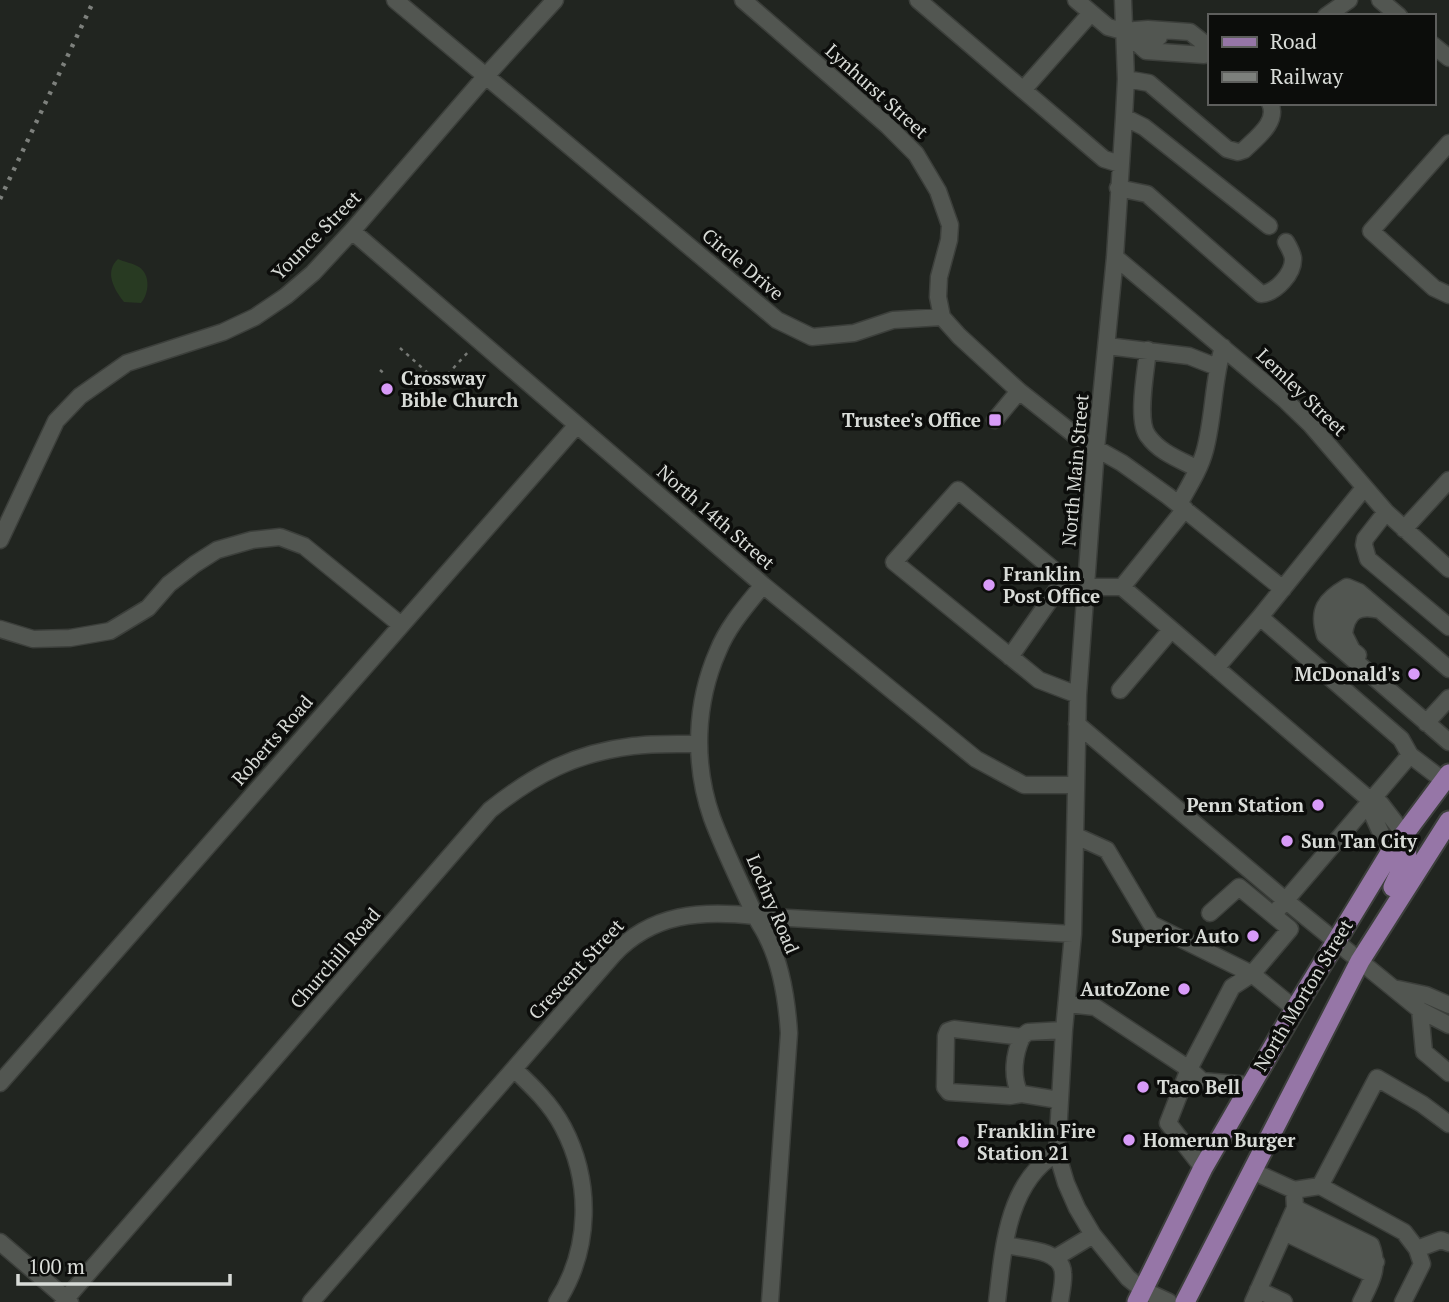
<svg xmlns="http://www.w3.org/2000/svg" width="1449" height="1302" font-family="'PT Serif',serif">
	<rect width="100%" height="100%" fill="#212520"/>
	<path fill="#283a22" d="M 118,259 C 124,262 133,263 139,267 C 151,275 149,294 141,303 L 124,302 C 114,289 104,272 118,259 Z"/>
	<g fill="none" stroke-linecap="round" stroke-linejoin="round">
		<defs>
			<path id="minor" d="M 395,0 L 777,320 L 812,337 L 854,333 L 893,320 L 942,317
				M 743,0 L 888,126 L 916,154 L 938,191 L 950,225 L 949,240 L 939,277 L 938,297 L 942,317 L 959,336 L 1019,391 L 1081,440 L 1122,463 L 1168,496 L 1283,589
				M 918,0 L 1104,159 L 1120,164
				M 1076,0 L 1108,27 L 1123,31 L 1148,29 L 1190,32 L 1209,47
				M 1123,0 L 1126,79 L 1124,117 L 1115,257 L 1096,449 L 1078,695 L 1073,934 L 1064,1030 L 1057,1153 L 1066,1183 L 1077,1208 L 1093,1235 L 1128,1278 L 1143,1290 L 1169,1302
				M 1380,0 L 1399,16
				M 1326,16 L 1349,0
				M 1159,37 L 1148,36 L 1136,42 L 1146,51 L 1204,55
				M 1433,45 L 1449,58
				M 1126,79 L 1149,83 L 1227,149 L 1238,152 L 1244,150 C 1256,138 1279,122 1270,103
				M 1023,90 L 1091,13
				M 1124,117 L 1144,127 L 1269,226
				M 1449,143 L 1371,231 L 1434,288 L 1449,295
				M 1118,188 L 1147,194 L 1261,294 C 1276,293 1294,273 1293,258 C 1292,252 1289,247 1286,242
				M 352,231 L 763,585 L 976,759 L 1024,785 L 1076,785
				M 1115,257 L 1285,400 L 1311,425 L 1386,512 L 1449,569
				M 1107,346 L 1189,356 L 1217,367
				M 1148,350 C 1146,370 1136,421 1148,436 C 1160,453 1181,460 1198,469
				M 995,420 L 1019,391
				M 1364,488 L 1260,617 L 1401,739 L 1410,755
				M 1179,504 C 1189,486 1200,469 1205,450 C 1214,416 1213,380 1223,347
				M 1386,512 L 1365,539 L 1364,545 L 1368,559 L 1449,627
				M 1404,529 L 1449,480
				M 0,540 L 56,421 L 80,396 L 127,363 L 223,332 L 255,317 L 286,296 L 313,273 L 352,231 L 485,77 L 555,0
				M 763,585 C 746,606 728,626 718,651 C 695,703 693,764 712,818 C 724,850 739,880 753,911 C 757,921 764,929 768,939 C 782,967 787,1002 789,1033 L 770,1302
				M 1122,587 L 1185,509
				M 0,629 L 33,639 L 70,638 L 110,631 L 148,608 L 169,584 L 195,564 L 217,550 L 252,540 L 280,537 L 304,546 L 401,625
				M 1336,634 C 1322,612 1344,598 1365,597
				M 1358,655 L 1352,650 L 1344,634 C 1347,610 1359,605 1380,610
				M 1010,657 L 1066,577
				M 1216,668 L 1260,617
				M 1449,669 L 1359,592 L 1347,587 C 1325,600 1317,610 1325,635 L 1449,742
				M 1120,690 L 1171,630
				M 1078,695 L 1039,680 L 894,562 L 958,490 L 1055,571 L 1087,587 L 1122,587 L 1370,800 L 1381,804 L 1404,834
				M 1426,723 L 1449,698
				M 1077,724 L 1285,900 L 1420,1010 L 1424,1052 L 1449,1073
				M 1370,800 L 1371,811 L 1390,853
				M 1076,836 L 1107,850 L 1151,924 L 1252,974 L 1295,1009
				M 1210,913 L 1239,887 L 1273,915 L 1410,755 L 1444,781
				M 1398,989 L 1426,995 L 1449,1005
				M 1068,1004 L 1095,1007 L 1189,1069 L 1232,987 L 1252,974 L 1290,929 L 1273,915
				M 1420,1010 L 1449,1025
				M 514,1069 C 532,1086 551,1104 563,1127 C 592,1182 591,1249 557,1302
				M 0,1083 L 577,425
				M 1020,1094 C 1011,1076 1014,1054 1022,1037
				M 1059,1100 L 1022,1094 L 1010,1096 L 949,1092 L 945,1087 L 946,1036 L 948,1031 L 954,1029 L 1022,1037 L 1028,1032 L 1064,1030
				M 1203,1168 L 1168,1123 L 1189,1069 L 1202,1081 L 1250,1085
				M 1252,1171 L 1294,1190 L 1320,1186
				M 1295,1208 L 1371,1245 C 1380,1268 1371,1282 1361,1302
				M 1290,1219 L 1376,1262
				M 1284,1232 L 1373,1275
				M 0,1242 L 70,1302
				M 1005,1245 C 1023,1249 1062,1249 1063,1273 C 1064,1282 1061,1293 1060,1302
				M 1417,1249 L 1441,1240 L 1449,1243
				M 1055,1258 L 1093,1235
				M 1258,1290 L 1284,1302
				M 63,1302 L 490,810 C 535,774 575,753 633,746 C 654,743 677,744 699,744
				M 311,1302 L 613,955 C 652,913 701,910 755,916 L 1073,934
				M 997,1302 C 1003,1250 1007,1182 1057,1153
				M 1253,1302 L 1295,1208 L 1294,1190
				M 1403,1302 L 1422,1264 L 1417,1249 L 1404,1232 L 1320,1186 L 1377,1078 L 1422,1104 L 1449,1124"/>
			<path id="major" d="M 1393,887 C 1404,862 1411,862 1404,834
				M 1137,1302 L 1203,1168 L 1295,1009 L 1390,853 L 1449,774
				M 1185,1302 L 1360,961 L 1449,821"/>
		</defs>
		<use href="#minor" stroke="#3c3f3b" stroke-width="19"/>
		<use href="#major" stroke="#3c3f3b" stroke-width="23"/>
		<path stroke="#767975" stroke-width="2.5" stroke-dasharray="3.5 5" stroke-linecap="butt" d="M 400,348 L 439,383
			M 380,370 L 386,375
			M 436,387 L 470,350"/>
		<use href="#minor" stroke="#525651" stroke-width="16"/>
		<use href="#major" stroke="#9676a7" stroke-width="19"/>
		<path stroke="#7d807c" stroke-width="4.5" stroke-dasharray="3.5 7" stroke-linecap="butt" d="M 0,199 L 94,0"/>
	</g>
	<g fill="#d89bf8" stroke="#0c0d0b" stroke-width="2.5">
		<circle cx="387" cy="389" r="7"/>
		<rect x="988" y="413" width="14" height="14" rx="3.5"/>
		<circle cx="989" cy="585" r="7"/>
		<circle cx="1414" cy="674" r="7"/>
		<circle cx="1318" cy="805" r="7"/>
		<circle cx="1287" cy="841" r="7"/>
		<circle cx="1253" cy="936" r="7"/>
		<circle cx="1184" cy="989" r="7"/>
		<circle cx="1143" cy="1087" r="7"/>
		<circle cx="1129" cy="1140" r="7"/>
		<circle cx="963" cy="1142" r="7"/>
	</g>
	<g text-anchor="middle" stroke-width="7" stroke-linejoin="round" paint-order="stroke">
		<g font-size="19" fill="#d8dbd7" stroke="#0c0d0b">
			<text transform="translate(877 91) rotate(42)" y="7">Lynhurst Street</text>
			<text transform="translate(316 235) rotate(-45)" y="7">Younce Street</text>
			<text transform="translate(743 264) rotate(40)" y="7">Circle Drive</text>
			<text transform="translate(1302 392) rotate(44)" y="7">Lemley Street</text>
			<text transform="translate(1075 470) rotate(-85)" y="7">North Main Street</text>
			<text transform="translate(716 517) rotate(41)" y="7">North 14th Street</text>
			<text transform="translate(272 740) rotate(-49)" y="7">Roberts Road</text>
			<text transform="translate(773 904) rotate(67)" y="7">Lochry Road</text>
			<text transform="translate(335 958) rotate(-49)" y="7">Churchill Road</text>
			<text transform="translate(576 969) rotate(-47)" y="7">Crescent Street</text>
			<text transform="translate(1303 995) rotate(-59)" y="7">North Morton Street</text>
		</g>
		<g font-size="19" font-weight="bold" fill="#d8dbd7" stroke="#0c0d0b" text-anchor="start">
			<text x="401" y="385">Crossway<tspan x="401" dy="22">Bible Church</tspan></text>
			<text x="981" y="427" text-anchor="end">Trustee's Office</text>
			<text x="1003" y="581">Franklin<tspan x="1003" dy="22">Post Office</tspan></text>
			<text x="1400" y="681" text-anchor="end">McDonald's</text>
			<text x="1304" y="812" text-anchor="end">Penn Station</text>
			<text x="1301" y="848">Sun Tan City</text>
			<text x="1239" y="943" text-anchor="end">Superior Auto</text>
			<text x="1170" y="996" text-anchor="end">AutoZone</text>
			<text x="1157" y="1094">Taco Bell</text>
			<text x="977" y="1138">Franklin Fire<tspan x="977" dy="22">Station 21</tspan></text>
			<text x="1143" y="1147">Homerun Burger</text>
		</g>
	</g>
	<rect x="1208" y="14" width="228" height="91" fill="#0c0d0b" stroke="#5e5f5d" stroke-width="2"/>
	<rect x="1222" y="37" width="35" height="10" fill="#9676a7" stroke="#5e5f5d" stroke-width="2"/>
	<text x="1270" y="49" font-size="21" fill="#d8dbd7">Road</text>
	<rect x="1222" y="72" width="35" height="10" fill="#7d807c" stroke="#5e5f5d" stroke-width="2"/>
	<text x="1270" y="84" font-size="21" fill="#d8dbd7">Railway</text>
	<path d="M18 1274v10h212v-10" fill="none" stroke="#d8dbd7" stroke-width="3.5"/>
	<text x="28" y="1274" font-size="21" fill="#d8dbd7" stroke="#0c0d0b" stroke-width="5" paint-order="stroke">100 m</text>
</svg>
